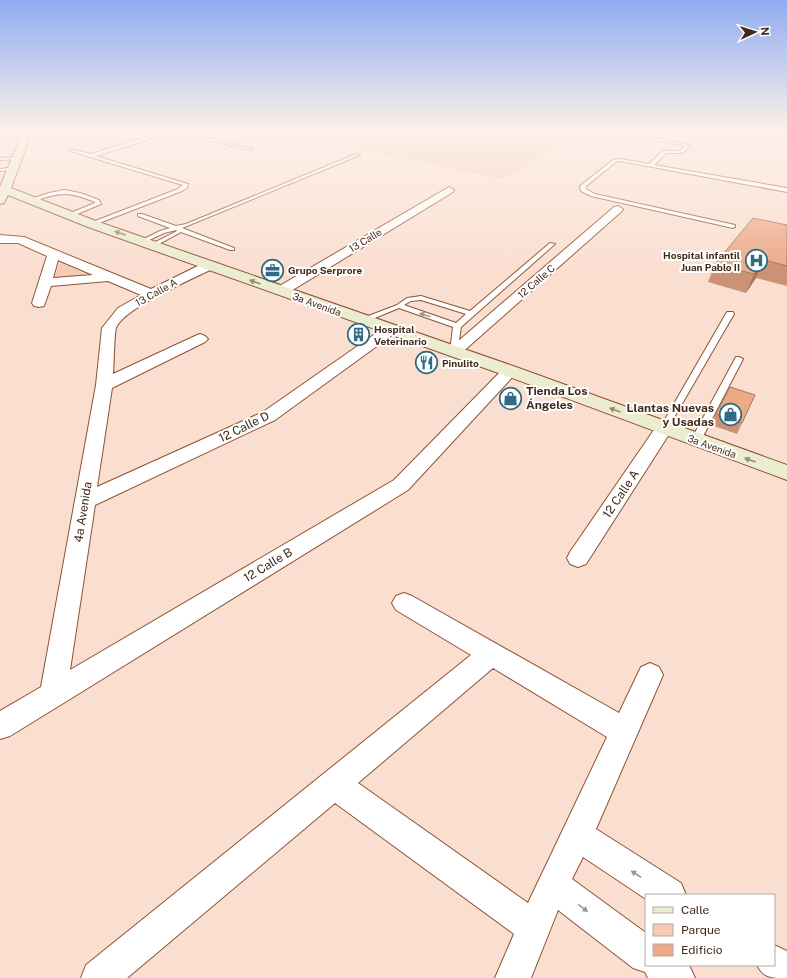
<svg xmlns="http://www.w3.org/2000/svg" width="787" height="978" font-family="'Public Sans',sans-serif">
	<rect width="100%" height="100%" fill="#fadfd1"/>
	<path fill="#f6cab4" d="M 273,131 L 590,131 L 500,179 Z
		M 60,261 L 88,276 L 54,279 Z"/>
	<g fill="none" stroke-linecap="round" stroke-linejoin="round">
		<defs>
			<path id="service" d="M 166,131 L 179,131 L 253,149 L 251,150 L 172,132 L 96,156 L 188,184 L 187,188 L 182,191 L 94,225 L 90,225 L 90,223 L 178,189 L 183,185 L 70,151 L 70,149 L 91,154 Z
				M 610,131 L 619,131 L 690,145 L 683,153 L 666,153 L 654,165 L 787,188 L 787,192 L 620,161 L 616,162 L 586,186 L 586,189 L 595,194 L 735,225 L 735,227 L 733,228 L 591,196 L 581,191 L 580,186 L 613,160 L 620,159 L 649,164 L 663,151 L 680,151 L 685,146 Z
				M 356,154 L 360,155 L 182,228 L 234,248 L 234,250 L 230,250 L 181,232 L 155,246 L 150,245 L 177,231 L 176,230 L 164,233 L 145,242 L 140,241 L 160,231 L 170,228 L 138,216 L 138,214 L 142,214 L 176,226 L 186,224 Z
				M 20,157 L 18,159 L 0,160 L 0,158 Z
				M 16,167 L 16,169 L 0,171 L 0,169 Z
				M 64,190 L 80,193 L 99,200 L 101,204 L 70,217 L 68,216 L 68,214 L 95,203 L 95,202 C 65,190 60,193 31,202 L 28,200 L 49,193 Z
				M 550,243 L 555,244 L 461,327 L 457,354 L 451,354 L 450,352 L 453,327 L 399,308 L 365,322 L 359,322 L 358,320 L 397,305 L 407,298 L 421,296 L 470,311 ZM 421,300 L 466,314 L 456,323 L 404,305 L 411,301 Z
				M 727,312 L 733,312 L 734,314 L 668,428 L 667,430 L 661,430 L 660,428 Z
				M 736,357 L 739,357 L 743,359 L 701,440 L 696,443 L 693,442 L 691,440 Z"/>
			<path id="minor" d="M 449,187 L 454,190 L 453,192 L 286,294 L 276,294 L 274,291 L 276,288 Z
				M 618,206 L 623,209 L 622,211 L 459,355 L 454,357 L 449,355 L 446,352 L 449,349 L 614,207 Z
				M 0,235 L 24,237 L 151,289 L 206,262 L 214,262 L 216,265 L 214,268 C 193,279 125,307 116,328 C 114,335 114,365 113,374 L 195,336 L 200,334 L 205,336 L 208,339 L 205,342 L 112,388 L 97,487 L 263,412 L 385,327 L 390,326 L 395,327 L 397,330 L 395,333 L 275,420 L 95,505 L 70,670 L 394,480 L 504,368 L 510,366 L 516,368 L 518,371 L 408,490 L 62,704 L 10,736 L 0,739 L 0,711 L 41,687 L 96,385 L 102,328 L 118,308 L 141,295 L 108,281 L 51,286 L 44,306 L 39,307 L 34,306 L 32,303 L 47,256 L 18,243 L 0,243 ZM 58,260 L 93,275 L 53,278 Z
				M 664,422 L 670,424 L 673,428 L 586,564 L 578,567 L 570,564 L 567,558 L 570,552 L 658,424 Z
				M 404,593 L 412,596 L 619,713 L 641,667 L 650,663 L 659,667 L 663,675 L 596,829 L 681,883 L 686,895 L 646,895 L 646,899 L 583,857 L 572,879 L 646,933 L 646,965 L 689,965 L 695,978 L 648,978 L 645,972 L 633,968 L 558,910 L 531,978 L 495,978 L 514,934 L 335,803 L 127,978 L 81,978 L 86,965 L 471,655 L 396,610 L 392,603 L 396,596 ZM 493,668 L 607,737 L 528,903 L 358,783 Z
				M 774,945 L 787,951 L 787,978 C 770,978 764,978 757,965 L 774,965 Z"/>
			<path id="secondary" d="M 23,131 L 32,131 L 11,188 L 96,221 L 516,367 L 787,465 L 787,480 L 504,375 L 88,227 L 8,195 L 4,203 L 0,204 L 0,187 Z"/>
		</defs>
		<use href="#service" stroke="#8e5334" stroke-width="2"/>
		<use href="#minor" stroke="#8e5334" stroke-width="2"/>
		<use href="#secondary" stroke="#8e5334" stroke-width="2"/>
		<use href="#service" fill="#fff" fill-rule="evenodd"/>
		<use href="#minor" fill="#fff" fill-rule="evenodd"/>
		<use href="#secondary" fill="#ececd0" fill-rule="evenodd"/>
	</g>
	<path fill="#cb9276" d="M 787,225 L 787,286 L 756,278 L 746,293 L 708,282 L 715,264 Z
		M 755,395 L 737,434 L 711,425 L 716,414 Z"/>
	<path fill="#a57760" d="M 764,260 L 756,278 L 746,293 L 754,274 Z"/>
	<path fill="#ecaa89" stroke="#a57760" d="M 753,218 L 787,225 L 787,266 L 764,260 L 754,274 L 715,264 Z
		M 730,387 L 755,395 L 742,423 L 716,414 Z"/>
	<defs><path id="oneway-solid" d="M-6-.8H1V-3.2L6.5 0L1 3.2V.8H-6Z"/></defs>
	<g fill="#978a76">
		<use href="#oneway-solid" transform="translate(120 233) rotate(-161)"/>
		<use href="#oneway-solid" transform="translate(255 282) rotate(-160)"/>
		<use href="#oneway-solid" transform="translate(615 410) rotate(-160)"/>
		<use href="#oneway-solid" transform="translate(750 460) rotate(-160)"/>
	</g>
	<g fill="#a0948d">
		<use href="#oneway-solid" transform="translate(425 315) rotate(-162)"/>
		<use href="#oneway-solid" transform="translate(636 874) rotate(-147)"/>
		<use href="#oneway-solid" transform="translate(583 908) rotate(37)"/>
	</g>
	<linearGradient id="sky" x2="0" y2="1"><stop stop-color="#8facef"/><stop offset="0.49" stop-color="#fdf1ea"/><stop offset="1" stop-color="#fdf1ea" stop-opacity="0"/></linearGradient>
	<rect width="787" height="268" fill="url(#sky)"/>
	<defs>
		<symbol id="hospital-ring" viewBox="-11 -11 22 22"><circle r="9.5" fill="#fff" stroke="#306a83" stroke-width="1.5"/><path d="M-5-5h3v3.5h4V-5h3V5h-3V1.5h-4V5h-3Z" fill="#306a83"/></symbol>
		<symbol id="office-ring" viewBox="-11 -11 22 22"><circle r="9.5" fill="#fff" stroke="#306a83" stroke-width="1.5"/><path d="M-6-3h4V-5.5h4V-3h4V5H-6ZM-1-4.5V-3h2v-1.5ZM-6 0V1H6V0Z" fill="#306a83"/></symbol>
		<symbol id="building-ring" viewBox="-11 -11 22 22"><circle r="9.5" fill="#fff" stroke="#306a83" stroke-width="1.5"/><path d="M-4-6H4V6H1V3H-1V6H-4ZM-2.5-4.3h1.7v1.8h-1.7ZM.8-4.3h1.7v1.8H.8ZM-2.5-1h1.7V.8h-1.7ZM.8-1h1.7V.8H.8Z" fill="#306a83"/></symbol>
		<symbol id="restaurant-ring" viewBox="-11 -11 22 22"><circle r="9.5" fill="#fff" stroke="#306a83" stroke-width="1.5"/><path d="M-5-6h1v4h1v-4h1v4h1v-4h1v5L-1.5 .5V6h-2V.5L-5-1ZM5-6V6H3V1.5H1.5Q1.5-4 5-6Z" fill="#306a83"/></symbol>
		<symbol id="shop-ring" viewBox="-11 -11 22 22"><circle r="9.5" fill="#fff" stroke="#306a83" stroke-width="1.5"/><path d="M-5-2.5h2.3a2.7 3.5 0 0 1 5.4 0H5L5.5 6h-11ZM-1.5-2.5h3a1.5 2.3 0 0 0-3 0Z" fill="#306a83"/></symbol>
	</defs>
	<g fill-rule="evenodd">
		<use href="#hospital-ring" x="744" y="248" width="25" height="25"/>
		<use href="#office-ring" x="260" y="258" width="25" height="25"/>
		<use href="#building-ring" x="346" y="322" width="25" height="25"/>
		<use href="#restaurant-ring" x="414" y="350" width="25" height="25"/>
		<use href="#shop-ring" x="498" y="386" width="25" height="25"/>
		<use href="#shop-ring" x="718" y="402" width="25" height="25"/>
	</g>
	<g text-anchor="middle" stroke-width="4" stroke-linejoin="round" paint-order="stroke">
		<g font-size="10" fill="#42291b" stroke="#fff">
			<text transform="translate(365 240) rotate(-31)" y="4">13 Calle</text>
			<text transform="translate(536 281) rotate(-41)" y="4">12 Calle C</text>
			<text transform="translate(156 292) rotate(-29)" y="4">13 Calle A</text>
			<text transform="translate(317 304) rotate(20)" y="4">3a Avenida</text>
			<text transform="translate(712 446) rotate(20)" y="4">3a Avenida</text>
		</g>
		<g font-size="10" font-weight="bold" fill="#42291b" stroke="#fff" text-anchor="start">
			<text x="740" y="259" text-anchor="end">Hospital infantil<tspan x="740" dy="12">Juan Pablo II</tspan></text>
			<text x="288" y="274">Grupo Serprore</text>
			<text x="374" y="333">Hospital<tspan x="374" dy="12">Veterinario</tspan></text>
			<text x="442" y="367">Pinulito</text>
		</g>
		<g font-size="12" font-weight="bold" fill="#42291b" stroke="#fff" text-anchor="start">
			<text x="526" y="395">Tienda Los<tspan x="526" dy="14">Ángeles</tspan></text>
			<text x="714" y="412" text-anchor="end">Llantas Nuevas<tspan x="714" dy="14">y Usadas</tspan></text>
		</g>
		<g font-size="12" fill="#42291b" stroke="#fff">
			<text transform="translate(244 427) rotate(-26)" y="4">12 Calle D</text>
			<text transform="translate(621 494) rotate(-56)" y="4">12 Calle A</text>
			<text transform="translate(83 512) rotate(-81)" y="4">4a Avenida</text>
			<text transform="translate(268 565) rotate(-31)" y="4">12 Calle B</text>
		</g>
	</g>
	<rect x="645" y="894" width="130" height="72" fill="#ffffff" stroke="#b3a9a4"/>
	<rect x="653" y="907" width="20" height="6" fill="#ececd0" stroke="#b3a9a4"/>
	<text x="681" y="914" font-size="12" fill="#42291b">Calle</text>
	<rect x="653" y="924" width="20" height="12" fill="#f6cab4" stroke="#b3a9a4"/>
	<text x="681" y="934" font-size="12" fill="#42291b">Parque</text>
	<rect x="653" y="944" width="20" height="12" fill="#ecaa89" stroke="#b3a9a4"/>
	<text x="681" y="954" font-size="12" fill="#42291b">Edificio</text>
	<g transform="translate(755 32) rotate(86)" stroke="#ffffff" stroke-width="3" paint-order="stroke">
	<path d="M0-3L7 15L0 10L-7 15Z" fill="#42291b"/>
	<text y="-6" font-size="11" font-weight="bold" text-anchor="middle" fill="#42291b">N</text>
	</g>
</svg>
